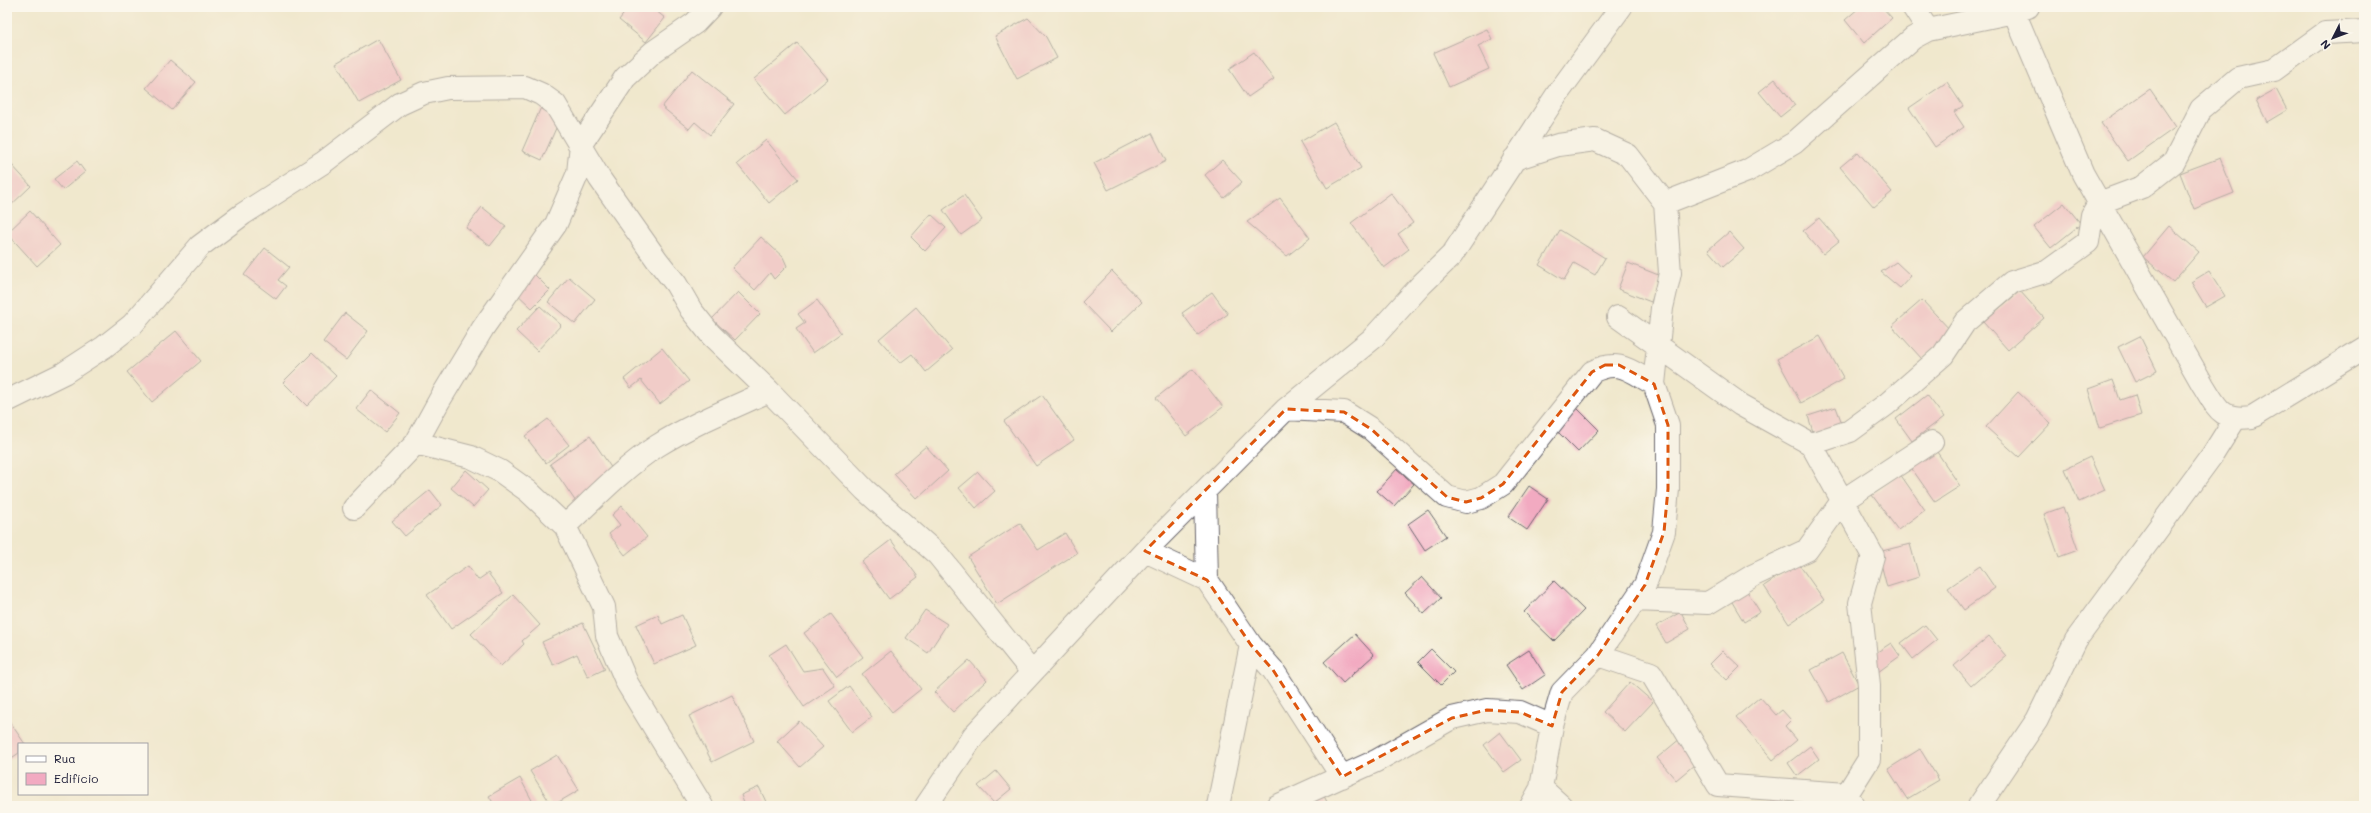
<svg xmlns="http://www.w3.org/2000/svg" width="2371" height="813" font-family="Mali,sans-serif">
	<rect width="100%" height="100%" fill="#fbf7ec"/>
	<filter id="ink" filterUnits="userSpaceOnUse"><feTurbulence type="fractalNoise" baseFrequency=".025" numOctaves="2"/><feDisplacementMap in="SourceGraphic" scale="8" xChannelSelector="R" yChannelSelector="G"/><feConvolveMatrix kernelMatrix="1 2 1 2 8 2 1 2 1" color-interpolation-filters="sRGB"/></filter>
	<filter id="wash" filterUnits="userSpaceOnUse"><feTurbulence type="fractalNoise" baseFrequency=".012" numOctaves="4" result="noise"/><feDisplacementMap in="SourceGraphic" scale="16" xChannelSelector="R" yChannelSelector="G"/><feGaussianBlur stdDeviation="0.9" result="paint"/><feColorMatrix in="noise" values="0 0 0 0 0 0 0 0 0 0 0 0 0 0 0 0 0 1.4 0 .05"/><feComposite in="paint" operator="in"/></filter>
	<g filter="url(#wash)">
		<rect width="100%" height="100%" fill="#f0e8cd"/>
		<g id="blocks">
			<path fill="#f2aac1" d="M 629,7 L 651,7 L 665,18 L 646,42 L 619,20 Z
				M 1860,7 L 1882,7 L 1892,18 L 1864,43 L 1845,20 Z
				M 1028,18 L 1046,37 L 1057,58 L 1017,79 L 995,36 Z
				M 1487,29 L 1492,39 L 1478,46 L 1489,69 L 1449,87 L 1433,53 Z
				M 378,39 L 401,80 L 359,103 L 336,63 Z
				M 797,43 L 828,79 L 785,115 L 754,79 Z
				M 1254,52 L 1274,79 L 1248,97 L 1229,69 Z
				M 170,60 L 196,82 L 172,110 L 146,88 Z
				M 692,70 L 734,104 L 710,135 L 695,122 L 689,129 L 662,107 Z
				M 1775,79 L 1795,105 L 1780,117 L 1759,92 Z
				M 1947,82 L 1963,106 L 1954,112 L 1964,127 L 1935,147 L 1909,108 Z
				M 2150,89 L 2176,127 L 2128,161 L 2101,123 Z
				M 2276,89 L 2287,110 L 2267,122 L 2256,100 Z
				M 542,105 L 560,119 L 542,160 L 522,151 Z
				M 1334,122 L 1361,168 L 1327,188 L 1300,142 Z
				M 1152,133 L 1166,161 L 1108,190 L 1094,163 Z
				M 766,140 L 798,179 L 769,203 L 737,164 Z
				M 1858,152 L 1892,192 L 1874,207 L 1840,167 Z
				M 2220,158 L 2234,193 L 2194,209 L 2180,173 Z
				M 1222,160 L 1242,182 L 1224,198 L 1205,175 Z
				M 77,161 L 85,172 L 63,190 L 54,179 Z
				M 11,164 L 31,186 L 7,209 L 7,168 Z
				M 1391,193 L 1413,223 L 1398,234 L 1409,249 L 1384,268 L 1351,223 Z
				M 964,195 L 982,220 L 961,235 L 943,210 Z
				M 1280,198 L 1310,238 L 1287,256 L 1247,222 Z
				M 2064,203 L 2081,224 L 2051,248 L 2034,227 Z
				M 482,207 L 506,226 L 490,246 L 466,228 Z
				M 30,211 L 60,245 L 37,266 L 7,233 Z
				M 931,214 L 946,228 L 925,251 L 911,237 Z
				M 1819,218 L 1839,241 L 1823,254 L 1803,231 Z
				M 2169,226 L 2199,252 L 2173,282 L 2143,257 Z
				M 1560,230 L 1605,258 L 1595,275 L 1574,263 L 1564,280 L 1539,265 Z
				M 1729,232 L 1744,249 L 1723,267 L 1708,250 Z
				M 761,237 L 783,257 L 787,266 L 774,279 L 770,273 L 755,290 L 732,268 Z
				M 265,248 L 289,267 L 278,280 L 286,286 L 276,299 L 244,275 Z
				M 1896,262 L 1911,276 L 1900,288 L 1881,272 Z
				M 1628,263 L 1661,276 L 1651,302 L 1618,289 Z
				M 531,271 L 550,290 L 532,308 L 513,290 Z
				M 1112,271 L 1142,302 L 1111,332 L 1082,302 Z
				M 2209,271 L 2225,296 L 2206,307 L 2191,282 Z
				M 569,277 L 595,299 L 575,324 L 548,302 Z
				M 2020,291 L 2044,318 L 2008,350 L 1983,322 Z
				M 738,292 L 760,314 L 735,340 L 712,319 Z
				M 1212,292 L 1228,314 L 1198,335 L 1182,313 Z
				M 817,300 L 841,333 L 813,353 L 796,329 L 805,323 L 798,314 Z
				M 1922,300 L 1952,332 L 1922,359 L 1892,326 Z
				M 540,306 L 561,325 L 537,351 L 516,331 Z
				M 916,307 L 952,350 L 926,372 L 912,354 L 900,363 L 879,339 Z
				M 345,313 L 368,331 L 346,360 L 323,342 Z
				M 176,331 L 201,361 L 152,402 L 127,372 Z
				M 1820,336 L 1844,379 L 1801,403 L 1777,359 Z
				M 2140,336 L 2157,371 L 2135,382 L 2118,347 Z
				M 662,348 L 689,381 L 660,404 L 641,380 L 631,388 L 624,379 Z
				M 312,353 L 336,376 L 307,406 L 283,382 Z
				M 1193,369 L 1223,407 L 1186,436 L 1156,398 Z
				M 2113,380 L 2120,400 L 2135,395 L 2141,415 L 2100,428 L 2088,389 Z
				M 371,390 L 400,413 L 385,432 L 356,409 Z
				M 2018,392 L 2051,423 L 2019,457 L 1986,427 Z
				M 1042,395 L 1074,440 L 1036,466 L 1004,421 Z
				M 1927,395 L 1944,417 L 1912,441 L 1896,419 Z
				M 1836,407 L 1843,426 L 1814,435 L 1808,416 Z
				M 1577,408 L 1599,430 L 1578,452 L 1556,430 Z
				M 548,419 L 569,445 L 546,463 L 525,436 Z
				M 590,436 L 616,475 L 576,502 L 550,464 Z
				M 926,446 L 948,471 L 917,499 L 894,474 Z
				M 1935,449 L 1960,486 L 1935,502 L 1910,466 Z
				M 2090,457 L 2105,490 L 2079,502 L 2065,469 Z
				M 1397,469 L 1414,484 L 1394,506 L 1377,491 Z
				M 466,470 L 488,490 L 473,507 L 451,488 Z
				M 978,472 L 995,491 L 976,508 L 959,488 Z
				M 1900,474 L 1925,510 L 1898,530 L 1872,495 Z
				M 1529,486 L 1548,499 L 1527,530 L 1508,517 Z
				M 430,490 L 442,505 L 405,536 L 392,521 Z
				M 622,506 L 647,537 L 625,555 L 609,534 L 620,525 L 612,515 Z
				M 2063,507 L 2078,550 L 2059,557 L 2044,514 Z
				M 1428,510 L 1446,536 L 1425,550 L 1408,524 Z
				M 1020,523 L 1038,550 L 1065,533 L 1077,553 L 997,604 L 968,557 Z
				M 891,540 L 918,577 L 889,599 L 862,562 Z
				M 1910,544 L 1919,577 L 1887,587 L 1878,552 Z
				M 1798,563 L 1824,600 L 1789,624 L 1764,586 Z
				M 468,566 L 478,580 L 488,573 L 503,593 L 451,629 L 427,595 Z
				M 1980,566 L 1995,588 L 1964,610 L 1948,588 Z
				M 1422,577 L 1441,598 L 1424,614 L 1405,593 Z
				M 1554,581 L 1584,610 L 1554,641 L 1524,612 Z
				M 1745,588 L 1760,612 L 1744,622 L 1729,597 Z
				M 513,595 L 540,625 L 522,641 L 524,644 L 501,666 L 471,634 Z
				M 925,610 L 947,624 L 928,653 L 906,638 Z
				M 1681,612 L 1690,629 L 1666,643 L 1656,626 Z
				M 831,614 L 863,657 L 837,677 L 804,633 Z
				M 658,615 L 662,624 L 682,615 L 696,645 L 654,664 L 636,625 Z
				M 583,623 L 605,669 L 588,677 L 577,654 L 553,665 L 542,642 Z
				M 1925,625 L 1937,640 L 1913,659 L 1901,643 Z
				M 1355,634 L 1374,655 L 1343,683 L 1324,662 Z
				M 1989,636 L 2006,656 L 1971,686 L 1954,666 Z
				M 1891,643 L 1900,656 L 1878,672 L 1868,658 Z
				M 786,644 L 803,671 L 823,668 L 835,686 L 804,707 L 769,655 Z
				M 1431,649 L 1454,672 L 1441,685 L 1418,662 Z
				M 1529,650 L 1545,675 L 1523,690 L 1506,665 Z
				M 891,651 L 921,689 L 892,712 L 862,674 Z
				M 1723,651 L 1740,667 L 1727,680 L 1710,664 Z
				M 1842,653 L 1859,685 L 1829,702 L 1811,670 Z
				M 969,660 L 987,680 L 953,712 L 934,692 Z
				M 1630,682 L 1653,702 L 1625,732 L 1603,712 Z
				M 849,686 L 872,717 L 852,732 L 829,701 Z
				M 732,695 L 754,741 L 712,762 L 689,716 Z
				M 1760,697 L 1776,715 L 1782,710 L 1791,720 L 1785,726 L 1797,740 L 1773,760 L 1736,717 Z
				M 7,718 L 25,744 L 19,744 L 19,753 L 7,761 Z
				M 799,721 L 823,747 L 800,767 L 777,741 Z
				M 1500,732 L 1521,760 L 1504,772 L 1484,745 Z
				M 1681,738 L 1700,760 L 1676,780 L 1657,758 Z
				M 1810,746 L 1819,759 L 1797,776 L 1788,763 Z
				M 1920,749 L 1939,780 L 1907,799 L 1888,769 Z
				M 557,755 L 579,790 L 552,806 L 530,771 Z
				M 996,771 L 1011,789 L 994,803 L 978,786 Z
				M 520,778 L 535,806 L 495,806 L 489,796 Z
				M 759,787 L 768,806 L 745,806 L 741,795 Z
				M 1778,795 L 1786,806 L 1764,806 Z
				M 1324,796 L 1329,806 L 1305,806 Z"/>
		</g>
	</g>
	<g filter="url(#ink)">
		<use href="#blocks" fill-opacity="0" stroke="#6a676e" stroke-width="1"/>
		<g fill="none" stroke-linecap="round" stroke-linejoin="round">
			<defs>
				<path id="minor" d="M 1913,7 L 1928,30
					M 2014,12 L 2083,174 L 2203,385 C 2218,409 2221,421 2252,417 L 2364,348
					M 1514,159 L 1558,145 L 1595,140 L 1628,155 L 1665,203 L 1670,273 L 1662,308 L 1654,384 L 1668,425 L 1668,489 L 1664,532 L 1645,585 L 1598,655 L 1562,692 L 1552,726 L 1541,788 L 1531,806
					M 1665,203 L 1747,171 L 1794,143 L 1913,38 L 1928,30 L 2014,12 L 2028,7
					M 1618,317 L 1741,405 L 1811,444 L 1873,556 L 1860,603 L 1869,685 L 1869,759 L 1847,794
					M 7,401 L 64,373 L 104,347 L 132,325 L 200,246 L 243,214 L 324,162 L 400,104 L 424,93 L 448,88 L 525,87 L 541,94 L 555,104 L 600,179 L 657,260 L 676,284 L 691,310 L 711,335 L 769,391 L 865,490 L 938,555 L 1032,672
					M 1286,409 L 1344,412 L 1371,429 L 1447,497 L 1466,502 L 1481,498 L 1503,484 L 1592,372 C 1619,358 1630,371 1654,384
					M 416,443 L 471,457 L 500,471 L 528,491 L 565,526 L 604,607 L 607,636 L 627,683 L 702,806
					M 1811,444 L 1850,431 L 1887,404 L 1943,355 L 1965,322 L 2012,282 L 2048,271 L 2088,242 L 2092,215 L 2099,203 L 2142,187 L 2174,162 L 2201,109 L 2238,78 L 2274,70 L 2325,33 L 2364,31
					M 1205,491 L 1207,580
					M 354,508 L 416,443 L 439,401 L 483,328 L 556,224 L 578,173 L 581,144 L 625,78 L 653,52 L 695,23 L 710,7
					M 565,526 C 594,499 623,468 657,446 C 692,424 732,408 769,391
					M 1145,551 L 1207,580 L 1251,645 L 1273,670 L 1342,777
					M 1635,600 L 1708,603 L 1754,575 L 1807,550 L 1842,501 L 1932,442
					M 1598,655 L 1651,673 L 1718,785 L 1847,794 L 1854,806
					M 1541,788 L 1561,806
					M 926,806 L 974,735 L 1145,551 L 1286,409 L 1372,339 L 1422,284 L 1452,255 L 1558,93 L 1621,7
					M 1218,806 L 1251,645
					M 1277,806 L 1376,761 L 1452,718 L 1487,710 L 1520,712 L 1552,726
					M 1979,806 L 2037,720 L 2076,640 L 2213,454 L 2235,419"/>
			</defs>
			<use href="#minor" stroke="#6a676e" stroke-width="24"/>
			<use href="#minor" stroke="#fff" stroke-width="22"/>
		</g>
	</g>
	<path d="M0 0H2371V813H0ZM 1605,365 L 1619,365 L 1654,384 L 1668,425 L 1668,489 L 1664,532 L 1645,585 L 1598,655 L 1562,692 L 1552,726 L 1520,712 L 1487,710 L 1452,718 L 1342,777 L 1273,670 L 1251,645 L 1207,580 L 1145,551 L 1286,409 L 1344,412 L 1371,429 L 1447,497 L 1466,502 L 1481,498 L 1503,484 L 1592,372 Z" fill="#f0e8cd" fill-opacity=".55" fill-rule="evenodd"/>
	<path fill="none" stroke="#de560e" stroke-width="3" stroke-dasharray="8 5" stroke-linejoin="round" d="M 1605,365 L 1619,365 L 1654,384 L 1668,425 L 1668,489 L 1664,532 L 1645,585 L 1598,655 L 1562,692 L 1552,726 L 1520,712 L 1487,710 L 1452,718 L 1342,777 L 1273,670 L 1251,645 L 1207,580 L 1145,551 L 1286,409 L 1344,412 L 1371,429 L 1447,497 L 1466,502 L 1481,498 L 1503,484 L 1592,372 Z"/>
	<rect width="2371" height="813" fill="none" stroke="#fbf7ec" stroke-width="24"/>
	<rect x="18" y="743" width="130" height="52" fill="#fbf7ec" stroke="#a4a2a5"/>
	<rect x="26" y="756" width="20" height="6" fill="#ffffff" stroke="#a4a2a5"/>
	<text x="54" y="763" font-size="12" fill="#22223b">Rua</text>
	<rect x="26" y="773" width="20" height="12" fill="#f2aac1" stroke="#a4a2a5"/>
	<text x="54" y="783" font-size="12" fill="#22223b">Edifício</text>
	<g transform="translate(2333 38) rotate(228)" stroke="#fbf7ec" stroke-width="3" paint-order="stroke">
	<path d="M0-3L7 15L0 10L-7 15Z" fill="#22223b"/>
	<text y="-6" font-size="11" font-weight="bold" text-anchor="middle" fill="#22223b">N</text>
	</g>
</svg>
